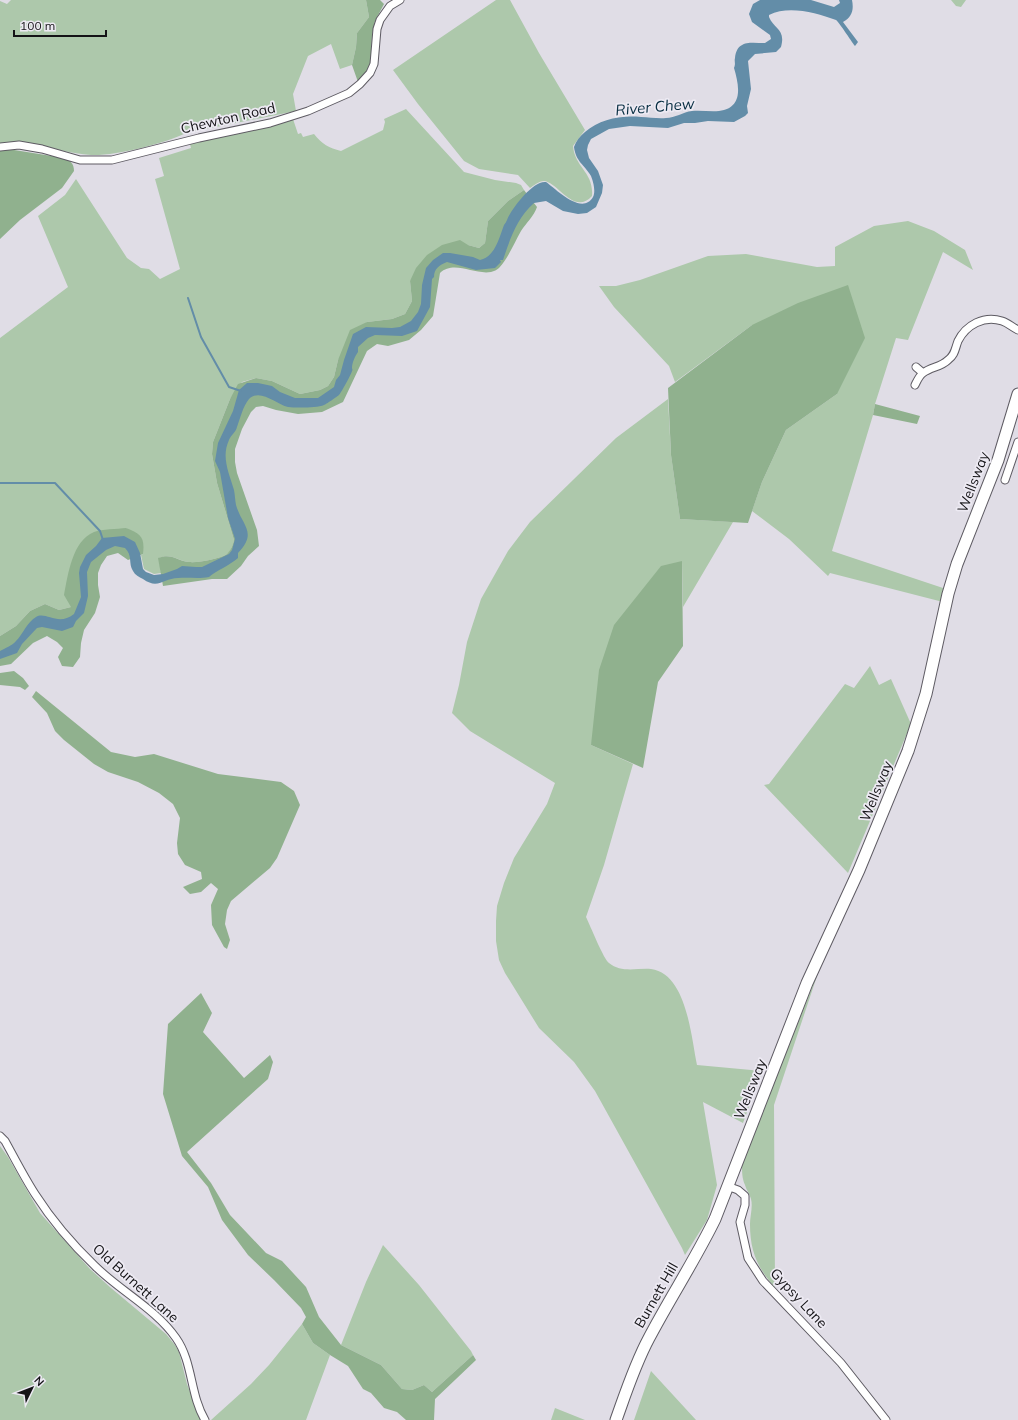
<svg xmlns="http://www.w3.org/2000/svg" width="1018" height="1420" font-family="Mulish,sans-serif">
	<rect width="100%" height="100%" fill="#e0dde6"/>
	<path fill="#adc8ab" d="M 11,0 L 366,0 L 369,17 L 357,33 L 356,47 L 352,65 L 340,69 L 331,44 L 308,56 L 293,94 L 296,111 L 186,133 C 163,144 116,156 91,155 C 71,154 53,147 34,145 C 23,144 11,145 0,144 L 0,1 L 7,4 Z
		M 496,0 L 510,0 L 539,53 L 585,130 L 573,146 C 575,168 594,172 592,196 C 574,216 558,182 544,181 C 539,181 533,186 530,188 L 518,175 L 479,169 L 464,161 L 418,104 L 393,70 Z
		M 951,0 L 966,0 L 961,7 L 956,6 Z
		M 406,109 L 464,172 L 495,180 L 516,183 L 521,185 L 524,190 L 508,201 L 488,221 L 485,243 L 479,248 L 468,245 L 410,281 L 412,301 L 405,314 L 392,319 L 367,322 L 338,360 L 334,377 L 328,386 L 320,390 L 300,394 L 272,381 L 256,378 L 242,382 L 230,399 L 213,442 L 212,454 L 217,483 L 234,540 C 233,545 231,551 227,554 C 219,559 198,563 189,562 C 177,561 172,553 159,558 L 161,573 L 154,574 L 144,569 L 141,555 L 143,554 L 126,528 L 71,607 L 59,610 L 45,604 L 30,611 L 16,626 L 0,636 L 0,338 L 68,287 L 38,216 L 65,195 L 76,179 L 127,258 L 141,268 L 149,269 L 160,279 L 180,269 L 155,179 L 164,176 L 159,158 L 191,148 L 190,144 L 293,119 L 298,134 L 301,133 L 303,137 L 314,134 C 322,144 329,148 341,151 L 383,130 L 385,122 L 384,119 Z
		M 908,221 L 934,231 L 965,250 L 973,270 L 943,252 L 908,340 L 896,338 L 875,404 L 873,415 L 832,551 L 943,588 L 943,602 L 830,573 L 828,576 L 789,539 L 752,511 L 762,482 L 786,430 L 837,394 L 752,325 L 675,382 L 669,366 L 614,307 L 599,286 L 616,286 L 640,280 L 708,256 L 746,254 L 817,267 L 835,266 L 835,247 L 874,226 Z
		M 668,399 L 671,455 L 680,519 L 733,522 L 683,607 L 682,561 L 591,745 L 633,764 L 604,865 L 586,917 C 590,925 604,960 609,963 C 621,973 636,968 651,969 C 687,974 691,1037 697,1065 L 762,1071 L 743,1123 L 703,1102 L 717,1185 L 707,1220 L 685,1255 L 682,1248 L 595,1091 L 574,1062 L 539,1028 L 505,973 L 499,960 L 496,941 L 496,921 L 497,906 L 504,883 L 514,858 L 547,804 L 555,783 L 470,731 L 452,713 L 459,685 L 467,642 L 481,599 L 508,551 L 530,522 L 616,438 Z
		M 870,666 L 879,685 L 891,679 L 911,724 L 848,873 L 764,785 L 769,784 L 845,684 L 854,688 Z
		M 819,970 L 774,1105 L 775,1288 C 757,1267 750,1251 750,1224 C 750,1216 753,1207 751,1199 C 750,1194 746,1190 745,1185 C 742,1178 742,1172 742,1164 Z
		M 0,1146 L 8,1157 L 40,1213 L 90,1269 L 111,1288 L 166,1334 L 175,1345 L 179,1352 L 187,1384 L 201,1420 L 0,1420 Z
		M 383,1245 L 419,1285 L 471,1351 L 473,1355 L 432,1392 L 424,1385 L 412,1390 L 402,1389 L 381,1365 L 341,1345 L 366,1282 Z
		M 302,1324 L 313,1343 L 330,1355 L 306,1420 L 211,1420 L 251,1384 L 269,1365 Z
		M 651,1371 L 696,1420 L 634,1420 Z
		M 555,1408 L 585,1420 L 551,1420 Z"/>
	<path fill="#90b18e" d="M 366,0 L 380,0 L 384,4 L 375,21 L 372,35 L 371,61 L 366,72 L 358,82 L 352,65 L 356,47 L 357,33 L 369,17 Z
		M 8,149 L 64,158 C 71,161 74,164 74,171 L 62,188 L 20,220 L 0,239 L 0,151 Z
		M 524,190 L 537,207 C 534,216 526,223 521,231 C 514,243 509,257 499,268 C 497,270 494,271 491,272 C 474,275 454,260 440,273 L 433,316 L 421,330 L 409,340 L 388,346 L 377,344 L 367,351 L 343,402 L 322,412 L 298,414 L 276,410 L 263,406 L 256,407 L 251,412 L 242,429 L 235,449 L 235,462 L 237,473 L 257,530 L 259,546 L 248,556 L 241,566 L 227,579 L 212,579 L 163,586 L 158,558 C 173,553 176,561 189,562 C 198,563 219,559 227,554 C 231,550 233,545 234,540 L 217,483 L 212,454 L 213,442 L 230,399 L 238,384 L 256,378 L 272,381 L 300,394 L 320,390 L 328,386 L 334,377 L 338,360 L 350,330 L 367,322 L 392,319 L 405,314 L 412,301 L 410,281 L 416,268 L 427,255 L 442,245 L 460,240 L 468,245 L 479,248 L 485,243 L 488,221 L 508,201 Z
		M 848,285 L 865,338 L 837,394 L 786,430 L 762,482 L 748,523 L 680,519 L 671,455 L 668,388 L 752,325 L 798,303 Z
		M 875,404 L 920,416 L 917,424 L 873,415 Z
		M 126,528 C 141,534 145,537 143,554 L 128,560 L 118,553 L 107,556 L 101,565 L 98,573 L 98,585 L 100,597 L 95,613 L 84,630 L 81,643 L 80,657 L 73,667 L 62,666 L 58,657 L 63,648 L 57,642 L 47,636 L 33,643 L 11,664 L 0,666 L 0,636 L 16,626 L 30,611 L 45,604 L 59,610 L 71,607 L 64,595 C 68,575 72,541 94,532 C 102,529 117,529 126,528 Z
		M 682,561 L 683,646 L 658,682 L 643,768 L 591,745 L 599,670 L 614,625 L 661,566 Z
		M 14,671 L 23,678 L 29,686 L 25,690 L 20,687 L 0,685 L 0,673 Z
		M 36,691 L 111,752 L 135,757 L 154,754 L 218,774 L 281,782 L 294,791 L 300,805 L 277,858 L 270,868 L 231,901 L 227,910 L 225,924 L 230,940 L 227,949 L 224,947 L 212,925 L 211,905 L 218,889 L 211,883 L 201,892 L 190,894 L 183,887 L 202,879 L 201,872 L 185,865 L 178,854 L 177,843 L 180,818 L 173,804 L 159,793 L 138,782 L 108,772 L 94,764 L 64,740 L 55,731 L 47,713 L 32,697 Z
		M 201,993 L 212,1013 L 203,1032 L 244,1078 L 270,1055 L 273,1062 L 268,1079 L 187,1152 L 211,1183 L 230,1215 L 266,1253 L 282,1261 L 306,1287 L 319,1317 L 341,1345 L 381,1365 L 402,1389 L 412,1390 L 424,1385 L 432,1392 L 473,1355 L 476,1360 L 435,1399 L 434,1420 L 406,1420 L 397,1412 L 384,1408 L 371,1393 L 363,1389 L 348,1366 L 330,1355 L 313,1343 L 302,1324 L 306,1317 L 301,1308 L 274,1280 L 248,1255 L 222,1220 L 208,1187 L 182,1156 L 163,1094 L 168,1024 Z"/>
	<path fill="#638da8" d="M 760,0 L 811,0 L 834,7 L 840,3 L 839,0 L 852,0 C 854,10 852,17 843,22 L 858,42 L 855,46 C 851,41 839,22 836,20 C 816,13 789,5 769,15 L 769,17 C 774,29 786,29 781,47 L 776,52 L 755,54 L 748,61 L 751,89 L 747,106 L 748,113 L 745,116 L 734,122 L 708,121 L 695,123 L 684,123 L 668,128 L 630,126 L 609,129 L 591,139 L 588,145 L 587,150 L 589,158 L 598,171 L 603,185 L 602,193 L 596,207 L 587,213 L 578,214 L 563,211 L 546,201 L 534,203 C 517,218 510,239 503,260 L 500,260 L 501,262 L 495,268 L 476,270 L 447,262 C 439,265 434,269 434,277 L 432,279 L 430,307 L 417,331 L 402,336 L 375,335 L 368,338 L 358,347 L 358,352 C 355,356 352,363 352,368 C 352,369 353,370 352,371 C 352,373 341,393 339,395 C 338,396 325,405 324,405 C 317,408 296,408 288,407 C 276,404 260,388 249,399 C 243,406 240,419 237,427 C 236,432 231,435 229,440 C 221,457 229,473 234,490 C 235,495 235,500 236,505 C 242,526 258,532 238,553 L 238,558 C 229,566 217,570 209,577 C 198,579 189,577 178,578 C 164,578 158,590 143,579 C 139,577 135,575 133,571 C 128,563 133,556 125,548 L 115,546 L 106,550 L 91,562 L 87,572 L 88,596 L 84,613 L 76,621 L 73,627 L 62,631 L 42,627 L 37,628 L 22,644 L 17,653 L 0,659 L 0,651 C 5,648 12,646 16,641 C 23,634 27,622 36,617 C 46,611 58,627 74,614 L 81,597 L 79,573 L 80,567 L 86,555 L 96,546 L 102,538 L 124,536 L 135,542 L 140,553 L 143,569 L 146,572 L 154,575 L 163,574 L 177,569 L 182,566 L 196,567 L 202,567 L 229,554 L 232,550 L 235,539 L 228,518 L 220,472 L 215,461 L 218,443 L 233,411 L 239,390 L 247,383 L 258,383 L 272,386 L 280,392 L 295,398 L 318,398 L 334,387 L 336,380 L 340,375 L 344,360 L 353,334 L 366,327 L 392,328 L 400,327 L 411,321 L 418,312 L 421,304 L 422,285 L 426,268 L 433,260 L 443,253 L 450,253 L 473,257 L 480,260 C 495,257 499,238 504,225 C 507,222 507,218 510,214 C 515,205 534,180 546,182 C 556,189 582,216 593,197 C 596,191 593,181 591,176 C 584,164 576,162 574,147 C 576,141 580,136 585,132 C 600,119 621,115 641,117 C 649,117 658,119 666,118 C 675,118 683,112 692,111 C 701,110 710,112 719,111 C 744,108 739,85 734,68 C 736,63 734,62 735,58 C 737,39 752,43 765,43 L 771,39 L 770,35 L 752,22 L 749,14 L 753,4 Z"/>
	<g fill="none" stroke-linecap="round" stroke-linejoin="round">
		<path stroke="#638da8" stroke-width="2" d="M 188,298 L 201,337 L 229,387 L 241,391
			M 0,483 L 55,483 L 100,531 L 103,540"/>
		<defs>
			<path id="street" d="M 0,147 L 19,145 L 42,149 L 80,160 L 112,160 L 199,138 L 270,123 L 308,111 L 349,93 L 360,84 L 370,73 L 374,64 L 377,29 L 380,20 L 390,6 L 400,0
				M 916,367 L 923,373
				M 915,385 C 917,381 919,376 923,373 C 931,367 941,367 948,360 C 955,355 955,349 958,341 C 966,325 984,315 1002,321 C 1008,323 1012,327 1018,330
				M 1005,480 L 1018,442
				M 0,1136 L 5,1141 C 15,1159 24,1177 35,1194 C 51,1219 73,1245 95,1266 C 120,1291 156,1309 176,1338 C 193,1362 190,1395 205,1420
				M 727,1186 L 738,1190 L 745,1196 L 745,1205 L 740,1222 L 748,1258 L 763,1281 L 841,1363 L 886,1420"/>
			<path id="secondary" d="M 616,1420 C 626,1392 635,1364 649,1338 C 670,1298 695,1260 715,1219 L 807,983 L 859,870 L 908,751 L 926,694 L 948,594 L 957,564 L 998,460 L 1018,394"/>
		</defs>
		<use href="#street" stroke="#5e5b63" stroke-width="9"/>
		<use href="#secondary" stroke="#5e5b63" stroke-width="13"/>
		<use href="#street" stroke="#fff" stroke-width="7"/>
		<use href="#secondary" stroke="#fff" stroke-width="11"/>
	</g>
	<g text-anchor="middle" stroke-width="3.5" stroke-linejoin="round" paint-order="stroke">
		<g font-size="14" fill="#141316" stroke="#edeaf3">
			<text transform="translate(228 118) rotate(-13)" y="5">Chewton Road</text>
			<text transform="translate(973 482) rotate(-69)" y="5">Wellsway</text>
			<text transform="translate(876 791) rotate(-68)" y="5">Wellsway</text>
			<text transform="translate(750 1089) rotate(-68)" y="5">Wellsway</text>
			<text transform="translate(136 1283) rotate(42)" y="5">Old Burnett Lane</text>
			<text transform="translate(656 1295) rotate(-60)" y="5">Burnett Hill</text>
			<text transform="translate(799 1298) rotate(47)" y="5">Gypsy Lane</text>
		</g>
		<g font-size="15" font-style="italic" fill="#082e42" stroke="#edeaf3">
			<text transform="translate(655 107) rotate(-5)" y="5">River Chew</text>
		</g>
	</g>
	<g transform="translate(32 1388) rotate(47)" stroke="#edeaf3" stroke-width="3" paint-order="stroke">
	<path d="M0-3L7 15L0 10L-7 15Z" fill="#141316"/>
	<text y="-6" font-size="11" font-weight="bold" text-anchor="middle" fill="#141316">N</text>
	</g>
	<path d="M14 30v6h92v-6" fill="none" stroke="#141316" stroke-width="2"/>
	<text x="20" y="30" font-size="12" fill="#141316" stroke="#edeaf3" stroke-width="3" paint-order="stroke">100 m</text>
</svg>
